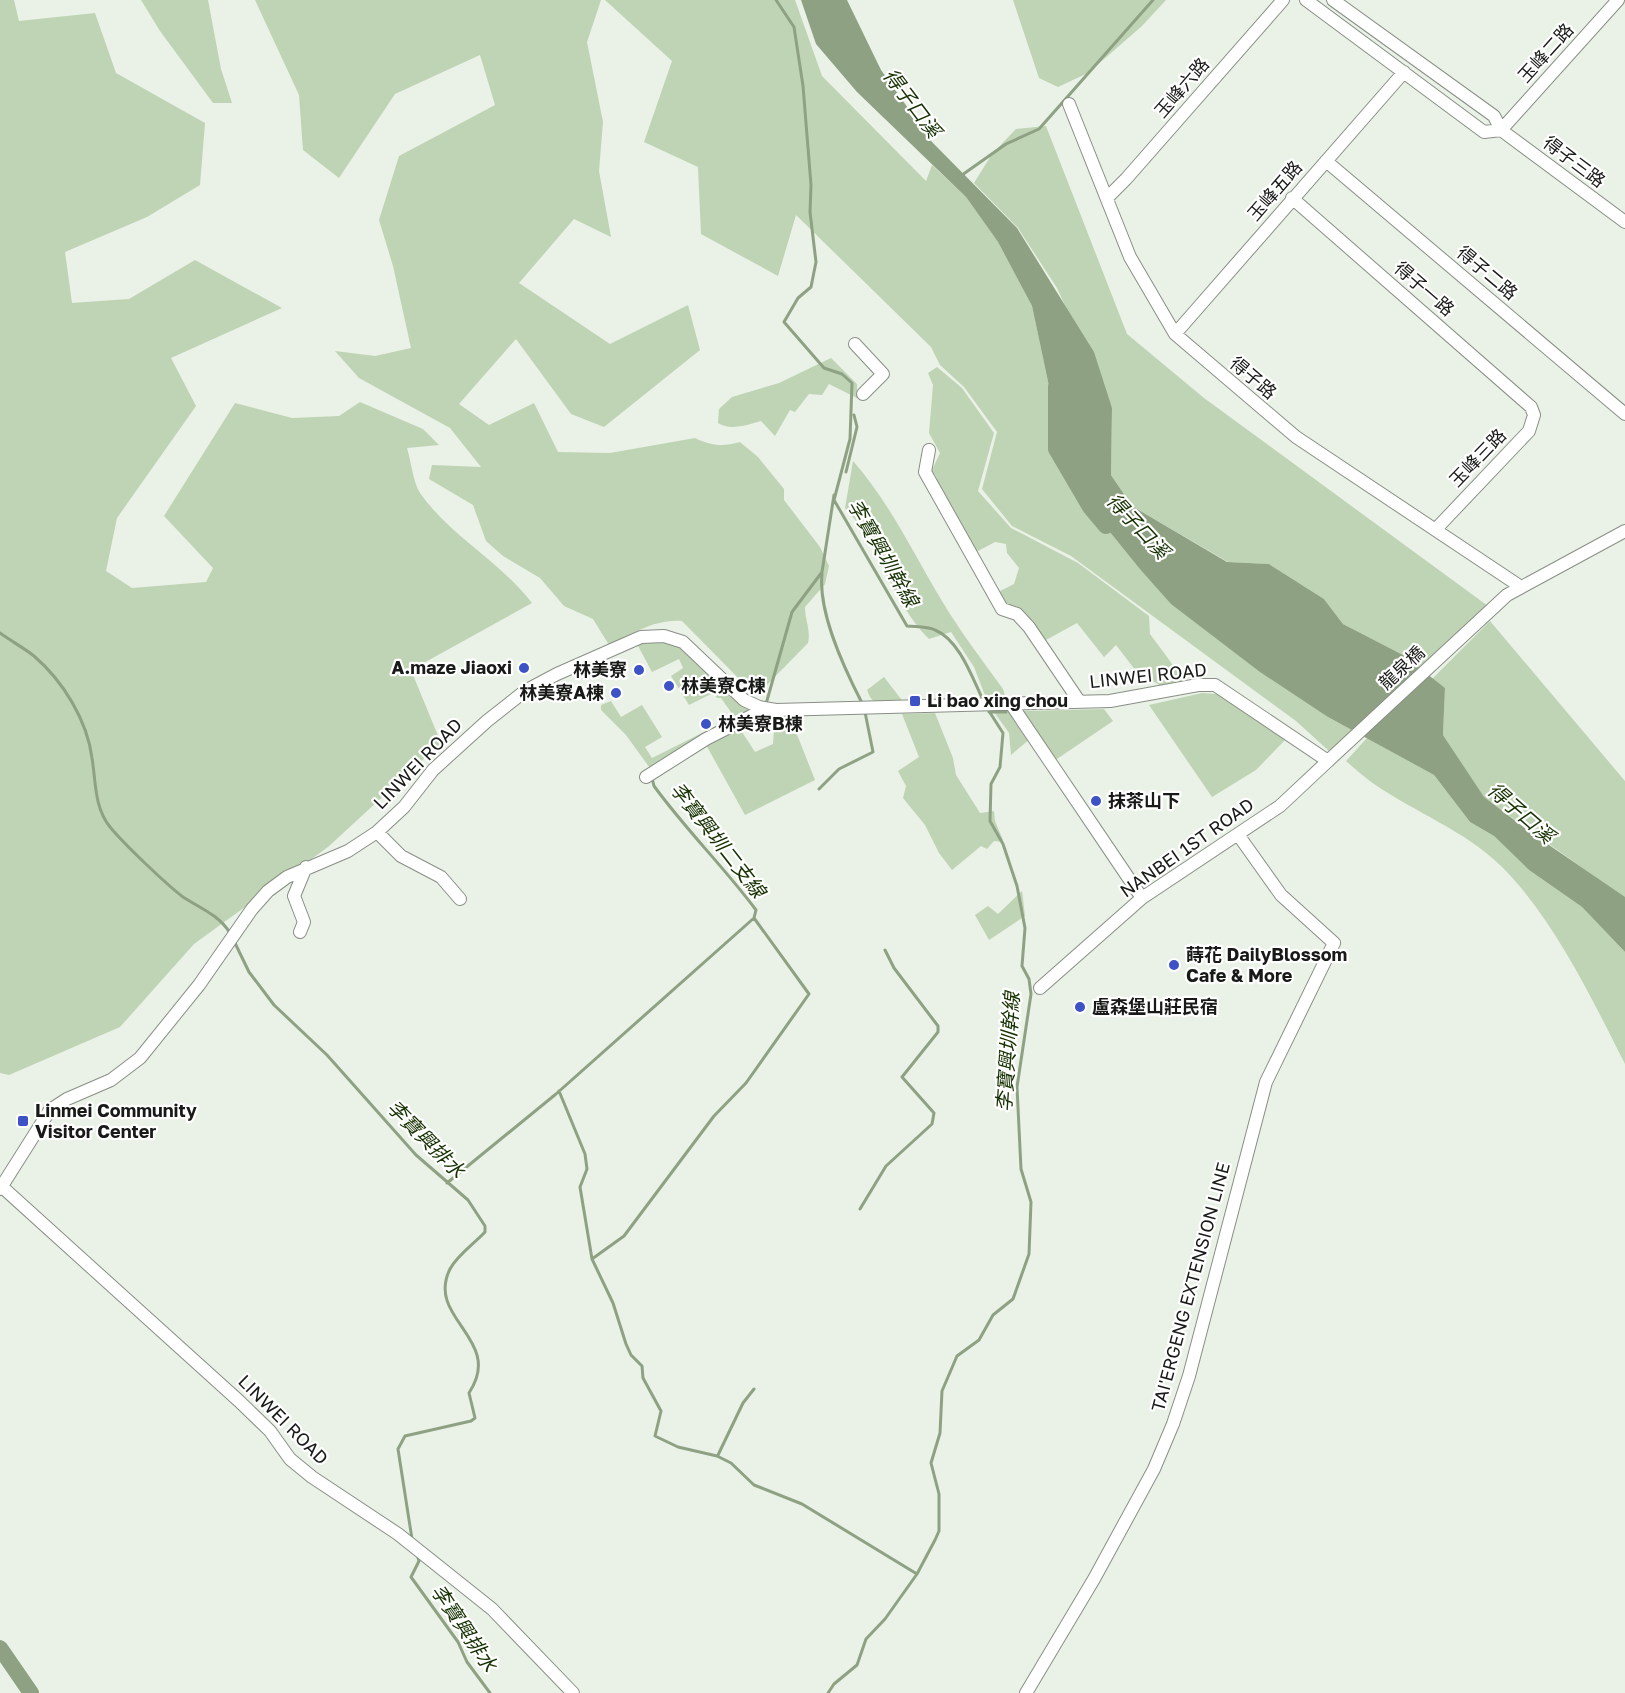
<svg xmlns="http://www.w3.org/2000/svg" width="1625" height="1693" font-family="'Golos Text','Noto Sans TC',sans-serif">
	<rect width="100%" height="100%" fill="#eaf1e7"/>
	<path fill="#bfd4b4" d="M 0,0 L 14,0 L 19,21 L 95,13 L 116,73 L 205,123 L 200,185 L 147,217 L 65,252 L 72,303 L 129,299 L 195,260 L 282,308 L 171,358 L 196,406 L 117,518 L 106,571 L 132,588 L 206,582 L 213,568 L 164,516 L 235,403 L 292,418 L 339,416 L 360,402 L 423,429 L 439,445 L 407,448 C 411,461 413,482 420,493 C 450,536 500,561 532,603 L 411,670 L 441,743 L 328,847 L 194,944 L 120,1027 L 9,1075 L 0,1073 Z
		M 141,0 L 208,0 L 221,69 L 232,103 L 213,103 L 160,31 Z
		M 255,0 L 601,0 L 587,42 L 603,122 L 599,171 L 611,237 L 574,219 L 519,283 L 610,344 L 688,305 L 700,350 L 604,427 L 571,414 L 516,339 L 459,404 L 489,425 L 534,403 L 558,452 L 610,453 L 695,438 C 711,446 723,447 740,442 L 758,457 L 784,489 L 784,500 L 820,547 L 829,566 L 825,584 L 805,607 C 805,620 811,631 808,643 L 756,696 L 682,621 C 656,618 632,634 609,645 L 593,619 L 564,606 L 540,578 L 503,556 L 486,541 L 473,505 L 429,479 L 432,465 L 481,467 L 450,428 L 359,378 L 335,351 L 375,356 L 411,348 L 393,266 L 379,220 L 399,156 L 495,105 L 480,55 L 395,94 L 339,178 L 303,150 L 299,95 Z
		M 605,0 L 795,0 L 822,76 L 926,181 L 932,165 L 966,197 L 998,242 L 1032,306 L 1064,457 L 1088,505 L 1139,568 L 1328,717 L 1354,731 L 1330,752 L 1296,721 L 1071,556 L 1012,526 L 982,489 L 997,432 L 964,387 L 940,365 L 931,347 L 796,215 L 778,276 L 701,234 L 698,167 L 644,142 L 672,61 Z
		M 1013,0 L 1166,0 L 1142,26 L 1088,73 L 1058,87 L 1039,78 Z
		M 1046,126 L 1127,334 L 1204,398 L 1488,606 L 1420,668 L 1403,655 L 1343,624 L 1324,599 L 1269,564 L 1228,562 L 1132,506 L 1111,475 L 1112,408 L 1057,288 L 1018,228 L 974,183 L 992,154 L 1016,129 Z
		M 831,358 L 857,384 L 857,398 L 829,384 L 822,395 L 809,394 L 795,412 L 790,410 L 775,436 L 761,421 C 747,425 730,431 718,423 L 719,409 L 732,397 L 779,383 Z
		M 937,367 L 962,388 L 994,433 L 978,491 L 1011,528 L 1078,563 L 1149,616 L 1150,634 L 1184,680 L 1163,688 L 1155,682 L 1146,684 L 1116,645 L 1104,657 L 1077,623 L 1046,640 L 1027,617 L 1004,606 L 998,592 L 1014,584 L 1019,568 L 1007,553 L 1006,544 L 995,542 L 978,551 L 973,549 L 938,486 L 936,476 L 931,472 L 940,453 L 929,433 L 933,385 L 928,373 Z
		M 853,461 C 890,503 913,553 942,601 C 960,631 982,660 1003,689 L 1006,699 L 986,698 L 974,667 L 951,632 L 929,639 C 892,603 881,546 845,508 Z
		M 1490,621 L 1625,781 L 1625,898 L 1484,798 L 1443,735 L 1445,688 L 1432,679 Z
		M 649,640 L 682,644 L 751,708 L 740,717 L 733,715 L 721,698 L 717,698 L 713,693 L 689,705 L 671,676 L 683,668 L 679,659 L 652,672 L 637,644 Z
		M 884,677 L 901,699 L 902,703 C 884,703 874,710 867,690 Z
		M 1202,693 L 1217,694 L 1285,740 L 1256,770 L 1212,797 L 1149,705 Z
		M 611,701 L 621,717 L 642,705 L 662,737 L 645,747 L 652,758 L 722,723 L 724,726 L 652,771 L 626,735 L 601,710 L 601,705 Z
		M 1104,709 L 1113,721 L 1054,761 L 1023,711 Z
		M 1013,710 L 1031,738 L 1011,755 L 1009,733 L 994,712 Z
		M 935,713 L 953,758 L 956,775 L 980,813 L 994,811 L 995,821 L 1003,840 L 1002,842 L 994,841 L 987,849 L 981,846 L 952,870 L 939,853 L 925,825 L 903,798 L 906,786 L 898,771 L 919,757 L 902,714 Z
		M 740,723 L 742,732 L 755,752 L 773,744 L 774,730 L 794,727 L 815,780 L 745,815 L 705,743 Z
		M 1367,738 L 1434,775 L 1470,822 L 1494,836 L 1529,870 L 1582,907 L 1625,952 L 1625,1064 C 1592,999 1553,917 1501,866 C 1464,830 1416,813 1374,784 C 1364,777 1355,769 1346,761 Z
		M 1022,891 L 1025,916 L 989,940 L 975,915 L 988,906 L 998,914 Z"/>
	<path fill="#8ea283" d="M 801,0 L 847,0 L 881,70 L 932,142 L 1017,228 L 1094,352 L 1112,408 L 1111,475 L 1132,506 L 1227,562 L 1269,564 L 1324,599 L 1343,624 L 1403,655 L 1445,688 L 1443,735 L 1484,797 L 1530,832 L 1625,897 L 1625,952 L 1582,907 L 1529,870 L 1494,836 L 1470,822 L 1434,775 L 1328,717 L 1260,672 L 1171,604 L 1139,568 L 1088,505 L 1064,457 L 1032,306 L 998,242 L 966,197 L 857,92 L 816,44 Z"/>
	<g fill="none" stroke-linecap="round" stroke-linejoin="round">
		<path stroke="#8ea283" stroke-width="3" d="M 776,0 L 794,27 L 803,86 L 811,185 L 810,212 L 816,262 L 811,287 L 798,298 L 784,322 L 824,368 L 842,374 L 852,383 L 850,439 L 834,500 L 907,626 C 916,627 927,626 935,630 C 960,640 973,680 984,702
			M 962,175 L 1006,144 L 1039,129 L 1153,0
			M 846,472 L 857,427 L 854,415
			M 822,574 C 818,613 844,668 862,703
			M 0,633 C 11,641 24,648 34,656 C 63,681 87,720 92,758 C 96,782 94,807 110,827 C 124,844 166,884 183,897 C 200,908 219,915 230,933
			M 766,704 L 792,612 L 822,572 L 834,495
			M 989,712 L 1006,712
			M 819,789 L 839,769 L 873,752 L 865,712
			M 754,918 L 809,994 L 746,1083 L 714,1116 L 624,1236 L 592,1259 L 613,1303 L 626,1344 L 631,1355 L 642,1366 L 643,1378 L 661,1411 L 655,1436 L 678,1447 L 717,1456 L 731,1463 L 754,1485 L 802,1504 L 917,1574
			M 234,941 L 249,972 L 274,1005 L 327,1055 L 416,1155 L 468,1200 L 485,1226 L 485,1232 C 474,1244 458,1254 450,1269 C 425,1319 505,1339 469,1393 L 475,1418 L 471,1421 L 405,1436 L 398,1449 L 412,1539
			M 559,1091 L 585,1154 L 587,1169 L 580,1187 L 592,1259
			M 447,1183 L 556,1094 L 754,918 L 756,910 C 724,867 686,830 654,786 L 652,778
			M 860,1209 L 886,1166 L 932,1124 L 934,1113 L 902,1077 L 938,1032 L 938,1026 L 894,968 L 885,950
			M 718,1455 L 743,1403 L 754,1389
			M 417,1554 L 419,1561 L 411,1577 L 458,1642 L 467,1662 L 490,1693
			M 828,1693 L 834,1684 L 857,1665 L 866,1639 L 885,1619 L 917,1574 L 935,1540 L 939,1531 L 939,1494 L 931,1463 L 940,1433 L 942,1391 L 957,1356 L 979,1340 L 993,1315 L 1013,1299 L 1029,1254 L 1031,1202 L 1021,1169 L 1017,1087 L 1031,994 L 1029,979 L 1022,966 L 1025,928 L 1017,886 L 1003,844 L 990,821 L 991,784 L 1000,767 L 1003,733 L 987,708"/>
		<path stroke="#8ea283" stroke-width="16" d="M 1056,387 L 1056,449 L 1090,507 L 1106,526
			M 0,1648 L 31,1693"/>
		<defs>
			<path id="minor" d="M 1306,0 L 1484,132 L 1501,130
				M 1333,0 L 1494,116 L 1501,130 L 1625,222
				M 1069,104 L 1130,257 L 1175,334 L 1296,437 L 1521,587
				M 1501,130 L 1618,0
				M 1326,161 L 1625,414
				M 1107,198 L 1126,179 L 1283,0
				M 1292,198 L 1531,407 L 1534,415 L 1529,431 L 1436,529
				M 1175,334 L 1404,72
				M 855,344 L 883,374 L 863,394
				M 929,450 L 925,472 L 1002,609 L 1017,614 L 1029,627 L 1079,701
				M 1011,704 L 1142,898
				M 646,777 L 706,739 L 755,714 L 759,707
				M 377,832 L 401,856 L 441,877 L 460,899
				M 300,932 L 304,922 L 294,896 L 306,867
				M 1040,988 L 1142,898 L 1280,806 L 1328,761
				M 0,1185 L 239,1401 L 270,1431 L 290,1459 L 312,1477 L 398,1534 L 492,1609 L 573,1693
				M 0,1189 L 50,1110 L 67,1099 L 111,1080 L 140,1058 L 199,985 L 252,909 L 268,891 L 287,877 L 348,851 L 377,832 L 404,807 L 433,770 L 487,721 L 525,691 L 557,674 L 641,637 L 664,636 L 683,642 L 744,700 L 759,707 L 776,710 L 1110,701 L 1198,685 L 1215,685 L 1328,761 L 1507,595 L 1625,531
				M 1026,1693 L 1094,1579 L 1154,1469 L 1173,1424 L 1189,1376 L 1266,1082 L 1334,943 L 1281,895 L 1239,836"/>
		</defs>
		<use href="#minor" stroke="#898f86" stroke-width="14"/>
		<use href="#minor" stroke="#fff" stroke-width="12"/>
	</g>
	<g fill="#3c52c5" stroke="#fff" stroke-width="2">
		<circle cx="524" cy="668" r="6"/>
		<circle cx="639" cy="670" r="6"/>
		<circle cx="669" cy="686" r="6"/>
		<circle cx="616" cy="693" r="6"/>
		<rect x="909" y="695" width="12" height="12" rx="3"/>
		<circle cx="706" cy="724" r="6"/>
		<circle cx="1096" cy="801" r="6"/>
		<circle cx="1174" cy="965" r="6"/>
		<circle cx="1080" cy="1007" r="6"/>
		<rect x="17" y="1115" width="12" height="12" rx="3"/>
	</g>
	<g text-anchor="middle" stroke-width="4.5" stroke-linejoin="round" paint-order="stroke">
		<g font-size="18" fill="#171a16" stroke="#fff">
			<text transform="translate(1546 53) rotate(-48)" y="6">玉峰二路</text>
			<text transform="translate(1182 88) rotate(-49)" y="6">玉峰六路</text>
			<text transform="translate(1574 162) rotate(37)" y="6">得子三路</text>
			<text transform="translate(1275 191) rotate(-49)" y="6">玉峰五路</text>
			<text transform="translate(1487 273) rotate(40)" y="6">得子二路</text>
			<text transform="translate(1424 289) rotate(41)" y="6">得子一路</text>
			<text transform="translate(1253 378) rotate(40)" y="6">得子路</text>
			<text transform="translate(1478 458) rotate(-46)" y="6">玉峰三路</text>
			<text transform="translate(1402 668) rotate(-43)" y="6">龍泉橋</text>
			<text transform="translate(1148 676) rotate(-6)" y="6">LINWEI ROAD</text>
			<text transform="translate(418 764) rotate(-46)" y="6">LINWEI ROAD</text>
			<text transform="translate(1187 848) rotate(-35)" y="6">NANBEI 1ST ROAD</text>
			<text transform="translate(1191 1287) rotate(-75)" y="6">TAI'ERGENG EXTENSION LINE</text>
			<text transform="translate(283 1420) rotate(45)" y="6">LINWEI ROAD</text>
		</g>
		<g font-size="18" font-weight="bold" fill="#171a16" stroke="#fff" text-anchor="start">
			<text x="512" y="674" text-anchor="end">A.maze Jiaoxi</text>
			<text x="627" y="676" text-anchor="end">林美寮</text>
			<text x="681" y="692">林美寮C棟</text>
			<text x="604" y="699" text-anchor="end">林美寮A棟</text>
			<text x="927" y="707">Li bao xing chou</text>
			<text x="718" y="730">林美寮B棟</text>
			<text x="1108" y="807">抹茶山下</text>
			<text x="1186" y="961">蒔花 DailyBlossom<tspan x="1186" dy="21">Cafe &amp; More</tspan></text>
			<text x="1092" y="1013">盧森堡山莊民宿</text>
			<text x="35" y="1117">Linmei Community<tspan x="35" dy="21">Visitor Center</tspan></text>
		</g>
		<g font-size="20" font-style="italic" fill="#163101" stroke="#fff">
			<text transform="translate(912 103) rotate(53)" y="7">得子口溪</text>
			<text transform="translate(1138 526) rotate(47)" y="7">得子口溪</text>
			<text transform="translate(883 553) rotate(60)" y="7">李寶興圳幹線</text>
			<text transform="translate(1521 813) rotate(41)" y="7">得子口溪</text>
			<text transform="translate(718 840) rotate(52)" y="7">李寶興圳二支線</text>
			<text transform="translate(1008 1052) rotate(-86)" y="7">李寶興圳幹線</text>
			<text transform="translate(426 1139) rotate(45)" y="7">李寶興排水</text>
			<text transform="translate(464 1628) rotate(56)" y="7">李寶興排水</text>
		</g>
	</g>
</svg>
